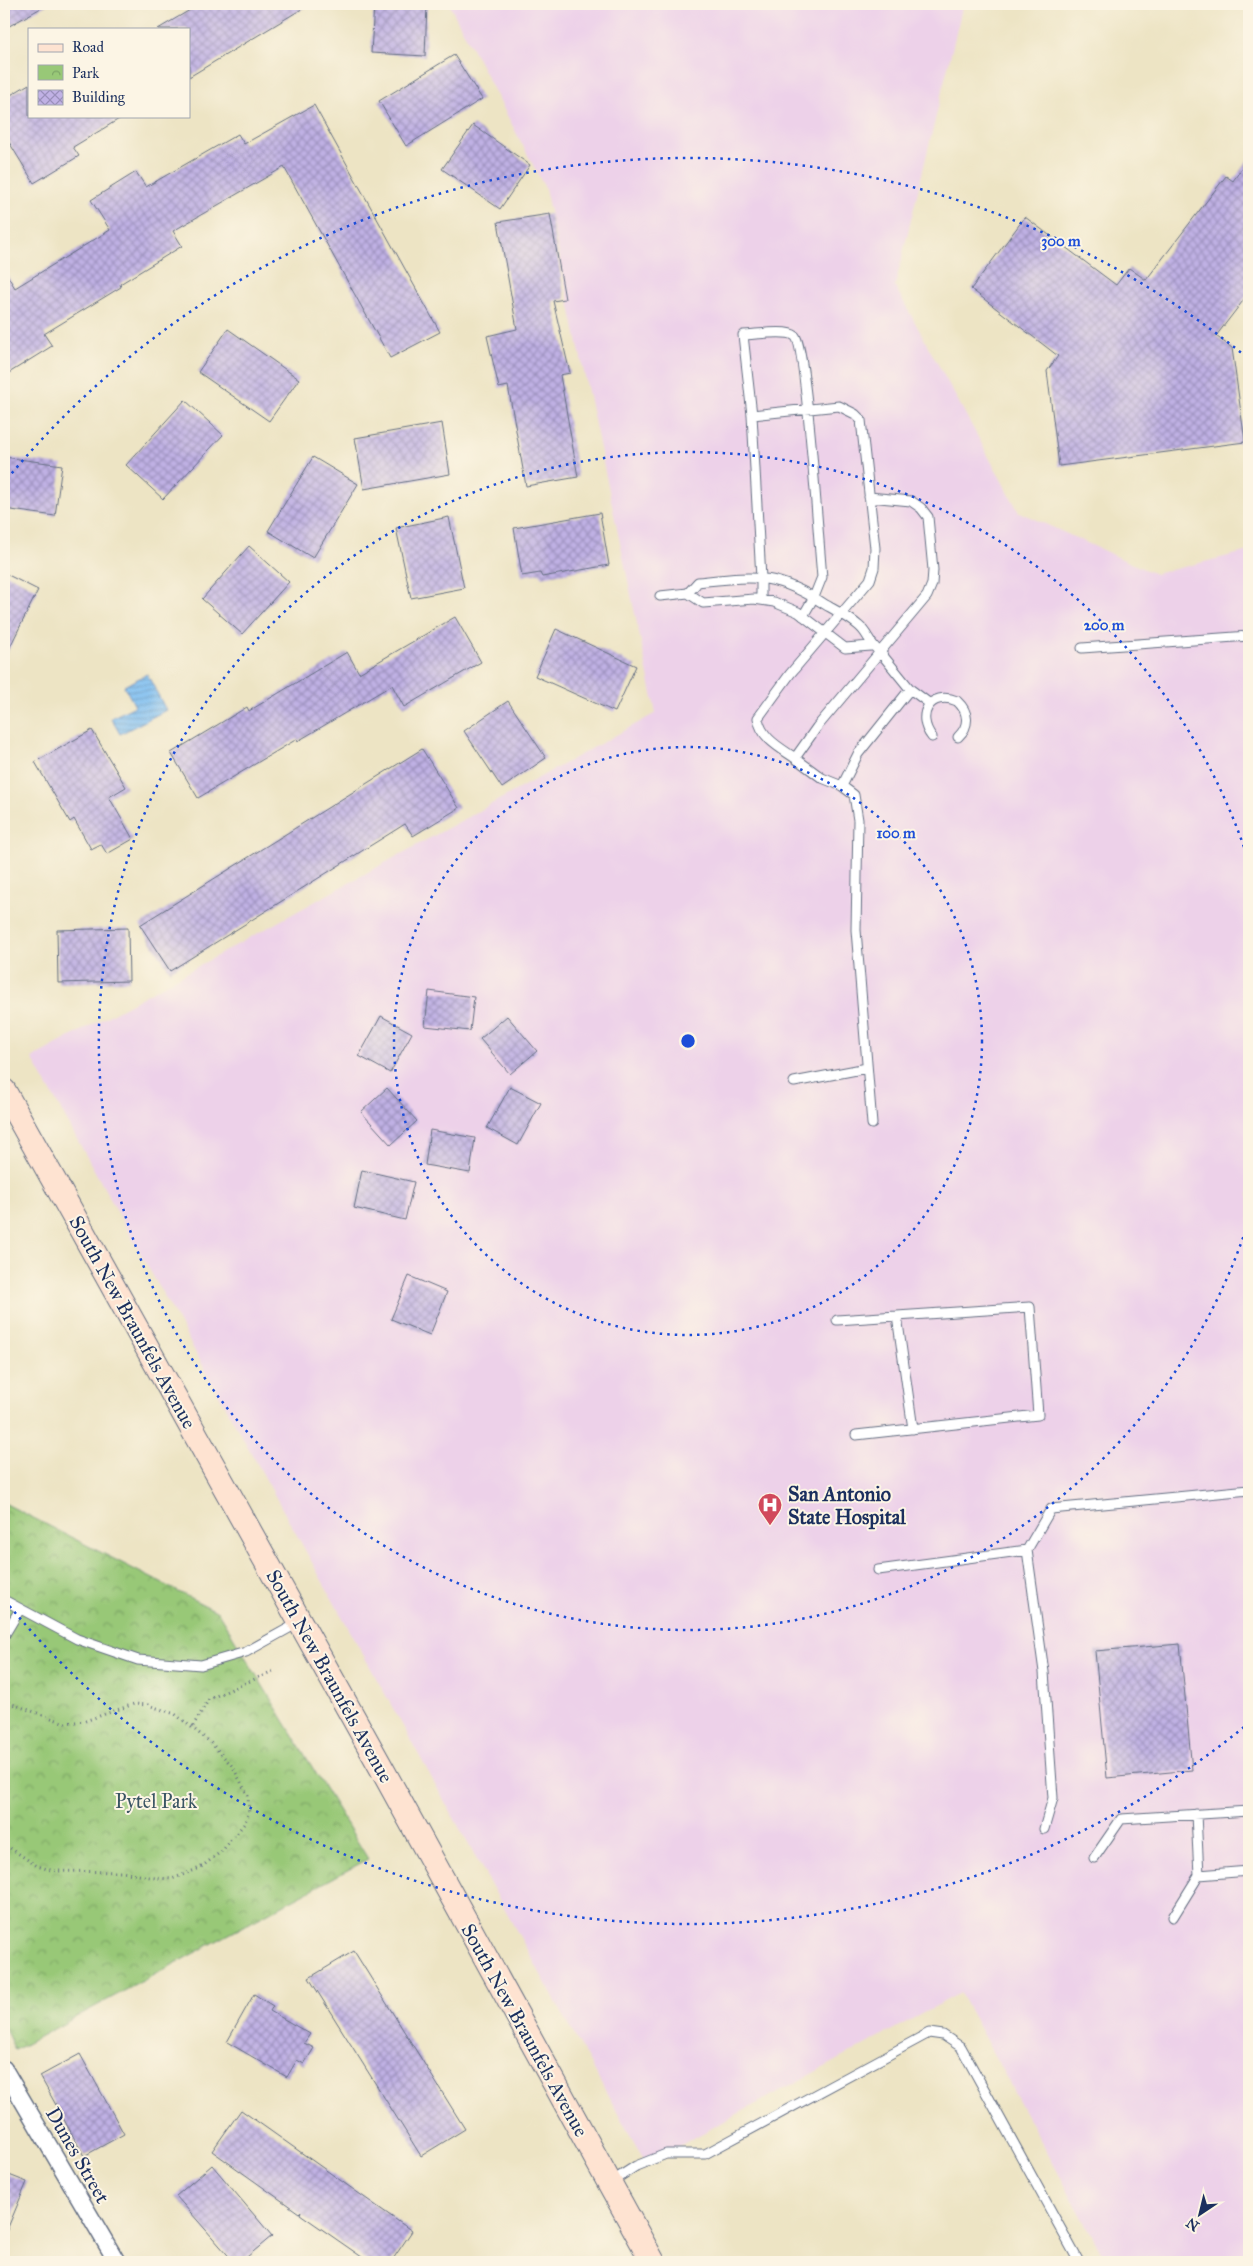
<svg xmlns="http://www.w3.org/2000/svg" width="1253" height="2266" font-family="'IM FELL Great Primer',serif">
	<defs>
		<pattern id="park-crowns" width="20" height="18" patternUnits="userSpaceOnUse" patternTransform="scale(1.25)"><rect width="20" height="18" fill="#98c877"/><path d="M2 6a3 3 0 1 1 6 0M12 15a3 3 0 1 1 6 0" fill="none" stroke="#7ba365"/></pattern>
		<pattern id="water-rules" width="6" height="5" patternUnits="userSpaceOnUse" patternTransform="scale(1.25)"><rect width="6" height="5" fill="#7dbef2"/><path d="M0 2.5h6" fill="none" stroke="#669bc7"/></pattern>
		<pattern id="building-cross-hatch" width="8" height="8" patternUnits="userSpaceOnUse" patternTransform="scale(1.25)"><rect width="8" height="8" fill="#c0b1e4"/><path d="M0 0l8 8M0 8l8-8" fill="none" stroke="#9b90bc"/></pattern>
	</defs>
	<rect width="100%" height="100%" fill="#fcf5e5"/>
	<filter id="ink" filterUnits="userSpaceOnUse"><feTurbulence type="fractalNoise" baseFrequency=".02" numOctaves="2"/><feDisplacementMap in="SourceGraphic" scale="10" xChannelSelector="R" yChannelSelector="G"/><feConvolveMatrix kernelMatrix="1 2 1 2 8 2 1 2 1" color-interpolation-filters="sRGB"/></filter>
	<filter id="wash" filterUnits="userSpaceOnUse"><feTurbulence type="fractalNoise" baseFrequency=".0096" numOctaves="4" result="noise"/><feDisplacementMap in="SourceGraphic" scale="20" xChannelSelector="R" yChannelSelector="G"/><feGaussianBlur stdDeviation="1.12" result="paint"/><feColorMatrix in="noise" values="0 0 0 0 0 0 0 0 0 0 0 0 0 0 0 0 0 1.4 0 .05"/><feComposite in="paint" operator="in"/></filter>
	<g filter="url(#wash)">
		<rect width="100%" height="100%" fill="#ede4c4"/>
		<path fill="#edd1e9" d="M 449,4 L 963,4 L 895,286 L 1019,512 L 1155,574 L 1249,551 L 1249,2262 L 1107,2262 L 960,1993 L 646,2164 L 32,1058 L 656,713 L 545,188 Z"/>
		<path fill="url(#park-crowns)" stroke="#5a7c6a" d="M 4,1503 L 218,1612 L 368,1859 L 15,2050 L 4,2027 Z"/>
		<path fill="url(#water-rules)" stroke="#4c76a8" d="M 147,674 L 166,710 L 120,734 L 111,718 L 135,706 L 124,686 Z"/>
		<g id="blocks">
			<path fill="url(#building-cross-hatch)" d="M 4,4 L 48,4 L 4,29 Z
				M 200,4 L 310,4 L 189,77 L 189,29 L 158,29 Z
				M 374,4 L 427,4 L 425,56 L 371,53 Z
				M 454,55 L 482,99 L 406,146 L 379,101 Z
				M 29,84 L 29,116 L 124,116 L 73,147 L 79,156 L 34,183 L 4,134 L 4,99 Z
				M 314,105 L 440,332 L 390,358 L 284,167 L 173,231 L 182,246 L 120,284 L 121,287 L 44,334 L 52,346 L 4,376 L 4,270 L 15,288 L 110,230 L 91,200 L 136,172 L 146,187 L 238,134 L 244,144 Z
				M 473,125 L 530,165 L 500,209 L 442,169 Z
				M 1249,158 L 1249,293 L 1216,336 L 1232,348 L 1245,442 L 1059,466 L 1047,371 L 1058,356 L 971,289 L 1025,217 L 1116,285 L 1129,268 L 1146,280 L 1226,176 L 1233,181 Z
				M 550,214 L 565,299 L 553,301 L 570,373 L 560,375 L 578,477 L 526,486 L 508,386 L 499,388 L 487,336 L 517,329 L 498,222 Z
				M 228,329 L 299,379 L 269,421 L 198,372 Z
				M 185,400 L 223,435 L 163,499 L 126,465 Z
				M 442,423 L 450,474 L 364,489 L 355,438 Z
				M 4,457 L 62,465 L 55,516 L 4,509 Z
				M 313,457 L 358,484 L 313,558 L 268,531 Z
				M 600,513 L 609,565 L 542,577 L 540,573 L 522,576 L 514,528 Z
				M 449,517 L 464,588 L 411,598 L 396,528 Z
				M 249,546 L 289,582 L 242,634 L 202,599 Z
				M 4,573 L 38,590 L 4,659 Z
				M 455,617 L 481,662 L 404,707 L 392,685 L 298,741 L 297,739 L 198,798 L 171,753 L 247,707 L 249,711 L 347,652 L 359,673 Z
				M 556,629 L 636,666 L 615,712 L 535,676 Z
				M 508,701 L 546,758 L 502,788 L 464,731 Z
				M 92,730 L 126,787 L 109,797 L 133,839 L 107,854 L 101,844 L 91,849 L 74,819 L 70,822 L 35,762 Z
				M 422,749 L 459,808 L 413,836 L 405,824 L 170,971 L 140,925 Z
				M 128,928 L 129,981 L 58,983 L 57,930 Z
				M 429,991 L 474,997 L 470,1031 L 425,1026 Z
				M 381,1016 L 412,1033 L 390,1073 L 359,1056 Z
				M 507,1016 L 537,1051 L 510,1074 L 480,1039 Z
				M 510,1087 L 541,1103 L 518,1145 L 487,1128 Z
				M 387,1088 L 417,1121 L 391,1145 L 361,1112 Z
				M 430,1130 L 475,1138 L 470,1173 L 425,1165 Z
				M 362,1170 L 414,1182 L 405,1220 L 354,1208 Z
				M 409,1276 L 447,1292 L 430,1335 L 391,1319 Z
				M 1180,1644 L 1192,1770 L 1107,1778 L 1095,1651 Z
				M 354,1951 L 465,2129 L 421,2156 L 309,1978 Z
				M 254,1994 L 273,2006 L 270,2011 L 310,2034 L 304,2043 L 314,2048 L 304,2064 L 297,2060 L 287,2077 L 227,2042 Z
				M 80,2054 L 124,2134 L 84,2156 L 40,2076 Z
				M 241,2110 L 412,2231 L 391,2262 L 369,2262 L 300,2214 L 301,2211 L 299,2213 L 212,2151 Z
				M 212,2165 L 272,2236 L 241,2262 L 234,2262 L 176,2196 Z
				M 4,2173 L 27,2182 L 4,2237 Z"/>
		</g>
	</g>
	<g filter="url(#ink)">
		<use href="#blocks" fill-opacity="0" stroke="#646e82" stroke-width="1"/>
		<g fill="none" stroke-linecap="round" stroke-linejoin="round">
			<defs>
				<path id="service" d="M 752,415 L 761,578 L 761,600
					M 869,497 L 911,501 L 921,508 L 928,517 L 933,570 L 932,584 L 927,596 L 880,652 L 910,689 L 930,704
					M 688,593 L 698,582 C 756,576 775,572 826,605 C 837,611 849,617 859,626 C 868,633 869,644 880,652 L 817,727 L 795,758 L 822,778 L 842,786 L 854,795 L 858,820 L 856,930 L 872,1124
					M 660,596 L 688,593 L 703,603 L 754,599 L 774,602 L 798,612 L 845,648 L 871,646
					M 1082,648 L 1249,636
					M 932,737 C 915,715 930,690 957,701 C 969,712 970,726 958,737
					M 795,758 C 779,747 761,738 758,718 L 790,674 L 870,580 L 874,568 L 875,548 L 861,420 L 855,414 L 839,406 L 752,415 L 743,335 C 754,335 787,329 795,336 C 806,345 819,548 822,577 L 814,597 L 803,616
					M 842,786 L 858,754 L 910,689
					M 794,1082 L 867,1068
					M 897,1316 L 913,1429
					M 837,1320 L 1030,1307 L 1038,1415 L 856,1435
					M 1027,1550 L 1051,1509 L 1249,1490
					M 878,1570 L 1027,1550 L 1044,1672 L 1053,1798 L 1044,1829
					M 4,1600 L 77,1639 L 138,1660 L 201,1665 L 246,1652 L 300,1622
					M 4,1636 L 20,1609
					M 1196,1814 L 1199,1875
					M 1094,1858 L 1121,1819 L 1249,1811
					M 1173,1917 L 1199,1875 L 1249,1871
					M 611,2182 L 636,2166 L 666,2154 L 705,2154 L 929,2033 L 943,2035 L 961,2047 L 1079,2262"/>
				<path id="minor" d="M 4,2069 L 117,2262"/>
				<path id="secondary" d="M 4,1091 L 382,1769 L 653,2262"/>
			</defs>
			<use href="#service" stroke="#646e82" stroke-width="11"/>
			<use href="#minor" stroke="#646e82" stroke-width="19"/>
			<use href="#secondary" stroke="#646e82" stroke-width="26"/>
			<path stroke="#646e82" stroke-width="3" stroke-dasharray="1 4" stroke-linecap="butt" d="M 4,1701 L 65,1723 L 85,1721 L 134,1704 L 148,1705 L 175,1714 L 210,1742 L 233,1767 L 248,1796 L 249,1813 L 244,1824 L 222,1851 L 200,1868 L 172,1879 L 155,1878 L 122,1872 L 54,1871 L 37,1866 L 4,1844
				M 193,1726 L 209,1699 L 273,1671"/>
			<use href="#service" stroke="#fff" stroke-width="9"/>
			<use href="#minor" stroke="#fff" stroke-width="16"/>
			<use href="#secondary" stroke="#fee3d1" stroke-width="24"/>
		</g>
	</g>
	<g fill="none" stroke="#1d4ed8" stroke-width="2.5" stroke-dasharray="2.5 5">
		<circle cx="688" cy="1041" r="294"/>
		<path d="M1248 1223A589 589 0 1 1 1248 859"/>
		<path d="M1244 1727A883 883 0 0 1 7 1603M7 479A883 883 0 0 1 1244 355"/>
	</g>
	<defs>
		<symbol id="hospital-pin" viewBox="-11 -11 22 30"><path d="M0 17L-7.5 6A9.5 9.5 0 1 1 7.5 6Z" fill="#d1495b" stroke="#fcf5e5"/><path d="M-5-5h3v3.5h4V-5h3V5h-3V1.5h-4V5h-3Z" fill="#fff"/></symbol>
	</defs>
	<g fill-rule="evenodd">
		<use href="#hospital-pin" x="756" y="1491" width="28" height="38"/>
	</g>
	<g text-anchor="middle" stroke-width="4" stroke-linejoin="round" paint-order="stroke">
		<g font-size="20" fill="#1b2f5e" stroke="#fcf5e5">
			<text transform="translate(133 1322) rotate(61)" y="7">South New Braunfels Avenue</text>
			<text transform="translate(330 1676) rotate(61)" y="7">South New Braunfels Avenue</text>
			<text transform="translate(525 2030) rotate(61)" y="7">South New Braunfels Avenue</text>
			<text transform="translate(78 2155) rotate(60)" y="7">Dunes Street</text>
		</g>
		<g font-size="20" font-weight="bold" fill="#1b2f5e" stroke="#fcf5e5" text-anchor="start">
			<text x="788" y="1501">San Antonio<tspan x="788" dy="23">State Hospital</tspan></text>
		</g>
		<g font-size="20" fill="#3a5564" stroke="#fcf5e5">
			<text x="156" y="1808">Pytel Park</text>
		</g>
	</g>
	<circle cx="688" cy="1041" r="8" fill="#1d4ed8" stroke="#fcf5e5" stroke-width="2.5"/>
	<g font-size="15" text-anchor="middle" font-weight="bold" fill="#1d4ed8" stroke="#fcf5e5" stroke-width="4" stroke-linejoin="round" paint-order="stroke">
		<text x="1061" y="246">300 m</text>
		<text x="1104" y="630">200 m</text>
		<text x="896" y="838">100 m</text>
	</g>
	<rect width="1253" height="2266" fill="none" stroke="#fcf5e5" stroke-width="20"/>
	<rect x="28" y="28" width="162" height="90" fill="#fcf5e5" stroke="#a2a6af"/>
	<rect x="38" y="44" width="25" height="8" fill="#fee3d1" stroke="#a2a6af"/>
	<text x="72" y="52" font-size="15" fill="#1b2f5e">Road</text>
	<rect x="38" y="65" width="25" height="15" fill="url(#park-crowns)" stroke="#a2a6af"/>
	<text x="72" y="78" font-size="15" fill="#1b2f5e">Park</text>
	<rect x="38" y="90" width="25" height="15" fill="url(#building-cross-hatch)" stroke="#a2a6af"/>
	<text x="72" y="102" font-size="15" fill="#1b2f5e">Building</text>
	<g transform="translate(1200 2214) rotate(215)" stroke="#fcf5e5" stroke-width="4" paint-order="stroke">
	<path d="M0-4L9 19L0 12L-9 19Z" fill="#1b2f5e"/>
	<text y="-8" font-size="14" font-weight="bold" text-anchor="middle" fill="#1b2f5e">N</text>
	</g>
</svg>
